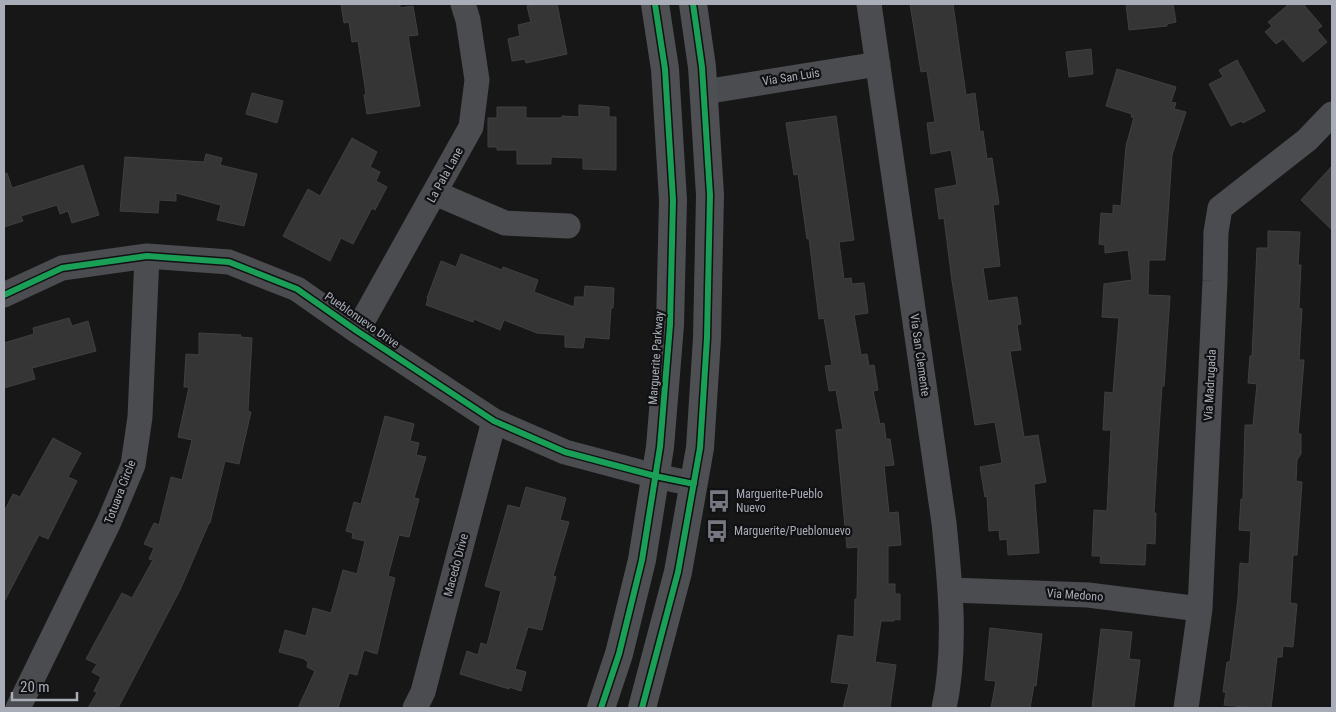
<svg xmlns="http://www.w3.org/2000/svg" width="1336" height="712" font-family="'Roboto Condensed',sans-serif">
	<rect width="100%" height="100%" fill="#171717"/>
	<path fill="#353536" stroke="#3f4043" d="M 341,4 L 400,4 L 400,8 L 413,6 L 418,35 L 408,36 L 420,106 L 367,114 L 364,95 L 366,94 L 358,41 L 352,42 L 349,22 L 344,23 Z
		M 538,4 L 557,4 L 567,54 L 526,63 L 525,59 L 512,61 L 508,39 L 520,36 L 518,25 L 531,22 L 527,6 Z
		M 910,4 L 953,4 L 966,95 L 975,93 L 980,132 L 983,131 L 987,159 L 992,158 L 999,204 L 993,205 L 1000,266 L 983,268 L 988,301 L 1017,297 L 1021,324 L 1017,325 L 1021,350 L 1010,351 L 1024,437 L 1038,435 L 1046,482 L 1034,484 L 1039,553 L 1008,555 L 1007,539 L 1000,540 L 999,530 L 989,531 L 987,496 L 985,497 L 980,467 L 1002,463 L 995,422 L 975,425 L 952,281 L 944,218 L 939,219 L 935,189 L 957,185 L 951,150 L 931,154 L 927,123 L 935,122 L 927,71 L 921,72 Z
		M 1126,4 L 1173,4 L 1176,22 L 1167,24 L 1167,26 L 1129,30 Z
		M 1289,4 L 1303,4 L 1322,26 L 1317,30 L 1327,42 L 1303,62 L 1283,39 L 1276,44 L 1265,32 L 1272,26 L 1268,22 Z
		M 1091,49 L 1093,74 L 1069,77 L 1066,52 Z
		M 1237,60 L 1265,111 L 1243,123 L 1241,121 L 1231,126 L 1209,84 L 1223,77 L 1219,70 Z
		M 1117,69 L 1176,87 L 1171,102 L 1176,103 L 1174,109 L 1186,112 L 1172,155 L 1165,260 L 1149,260 L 1148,295 L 1170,296 L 1164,386 L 1162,386 L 1158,444 L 1154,513 L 1156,513 L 1155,544 L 1146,543 L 1145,565 L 1100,563 L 1101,556 L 1092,556 L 1094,510 L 1107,511 L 1111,430 L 1103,430 L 1105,392 L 1113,393 L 1119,318 L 1102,317 L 1104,284 L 1132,280 L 1128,250 L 1105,253 L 1105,245 L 1099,244 L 1101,213 L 1113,214 L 1113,205 L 1121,206 L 1126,146 L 1134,117 L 1131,117 L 1132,114 L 1106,106 Z
		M 252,93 L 283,101 L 277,123 L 246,114 Z
		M 579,105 L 609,107 L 609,117 L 616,117 L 616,170 L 583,169 L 583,158 L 551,157 L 551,164 L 517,164 L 517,150 L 497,150 L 497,147 L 488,147 L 488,118 L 497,118 L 497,107 L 526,107 L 526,118 L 562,118 L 562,116 L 579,117 Z
		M 836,116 L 854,240 L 839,242 L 844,279 L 851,278 L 852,284 L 864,283 L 868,313 L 854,315 L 861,355 L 867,354 L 869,366 L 874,365 L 878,390 L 873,391 L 880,424 L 884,423 L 886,439 L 890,439 L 894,465 L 884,466 L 889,513 L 898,512 L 901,545 L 888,546 L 888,584 L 895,584 L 895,594 L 900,594 L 900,620 L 894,619 L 894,621 L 881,621 L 875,662 L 896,665 L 890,708 L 843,708 L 849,684 L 831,682 L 838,635 L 854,637 L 855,599 L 857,599 L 858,547 L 847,548 L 836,430 L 843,429 L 836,390 L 829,391 L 825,366 L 832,365 L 824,318 L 819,319 L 809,238 L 807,239 L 798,174 L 794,175 L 786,123 Z
		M 352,138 L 377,152 L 370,167 L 380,172 L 376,181 L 387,187 L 375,210 L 372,208 L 353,244 L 341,238 L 330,261 L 283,236 L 308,189 L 320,196 Z
		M 206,154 L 222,158 L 220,165 L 257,174 L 244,226 L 217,220 L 221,205 L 176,193 L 176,201 L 159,200 L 158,213 L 120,211 L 125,157 L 204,162 Z
		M 83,165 L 99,215 L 72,223 L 68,211 L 60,214 L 57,205 L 21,216 L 23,221 L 4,227 L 4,174 L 7,173 L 12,188 Z
		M 1332,166 L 1332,230 L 1301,200 Z
		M 1268,231 L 1300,232 L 1298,265 L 1301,265 L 1299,308 L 1302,309 L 1299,360 L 1304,360 L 1298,434 L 1301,434 L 1301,454 L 1297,460 L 1296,481 L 1302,482 L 1297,555 L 1293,555 L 1290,603 L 1297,604 L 1293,647 L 1283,646 L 1282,657 L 1277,657 L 1271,708 L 1255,708 L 1224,705 L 1226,692 L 1223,692 L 1227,662 L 1230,662 L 1238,598 L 1240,563 L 1249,564 L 1251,531 L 1239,530 L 1241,499 L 1243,499 L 1245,425 L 1253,425 L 1257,384 L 1248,383 L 1250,356 L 1252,356 L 1257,248 L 1268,248 Z
		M 461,254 L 502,270 L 503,267 L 538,280 L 534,292 L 574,307 L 575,297 L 584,297 L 585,286 L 614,288 L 613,308 L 611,308 L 609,339 L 585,337 L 583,348 L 565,347 L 565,335 L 537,333 L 504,320 L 500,330 L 474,319 L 473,322 L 426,305 L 428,299 L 427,298 L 441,261 L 456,267 Z
		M 69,318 L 72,326 L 88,321 L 96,351 L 32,368 L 35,379 L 4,388 L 4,343 L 34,334 L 33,328 Z
		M 199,333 L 241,335 L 240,337 L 252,338 L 248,411 L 251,412 L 239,464 L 225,461 L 210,523 L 209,523 L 180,590 L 118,708 L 88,708 L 97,693 L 94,691 L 101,677 L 92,672 L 97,664 L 86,659 L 122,593 L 132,598 L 153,560 L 149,559 L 154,548 L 144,544 L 154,523 L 159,525 L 171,477 L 182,480 L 192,440 L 178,437 L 189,387 L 184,387 L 186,354 L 199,355 Z
		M 385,416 L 414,424 L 410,441 L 419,443 L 416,455 L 426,457 L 414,498 L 419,499 L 409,537 L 399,535 L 388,576 L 395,578 L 377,654 L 364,650 L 357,675 L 349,673 L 338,708 L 298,708 L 315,671 L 307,667 L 308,662 L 305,660 L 305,659 L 279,652 L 285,630 L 306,636 L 313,608 L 331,613 L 343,570 L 357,574 L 365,541 L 352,538 L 353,533 L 346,531 L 354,502 L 361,504 Z
		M 53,438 L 81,453 L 68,477 L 77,481 L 48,539 L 39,535 L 4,602 L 4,512 L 13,494 L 20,497 Z
		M 526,487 L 566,498 L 560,520 L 569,522 L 553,576 L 556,577 L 542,630 L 528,627 L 515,669 L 526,672 L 521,691 L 509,687 L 509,689 L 460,674 L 467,651 L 478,655 L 481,643 L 487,645 L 501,591 L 485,586 L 508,505 L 520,508 Z
		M 990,628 L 1042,634 L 1036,686 L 1034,685 L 1030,708 L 991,708 L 996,681 L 985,680 Z
		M 1101,629 L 1132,632 L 1129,659 L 1140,660 L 1134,708 L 1092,708 Z"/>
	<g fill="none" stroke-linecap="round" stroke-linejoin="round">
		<path stroke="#4b4c50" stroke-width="25" d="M 869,4 L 944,523 C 950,582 957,649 944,708
			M 704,92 L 878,64
			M 435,193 L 505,223 L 568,226
			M 4,295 L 62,268 L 147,256 L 229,262 L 297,289 L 357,331 L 494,421 L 565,452 L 655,476 L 694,484
			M 357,331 L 471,127 L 477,80 L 468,20 L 463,4
			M 951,590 L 1088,595 L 1200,609
			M 18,708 L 109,522 L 133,465 L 140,417 L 147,256
			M 415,708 L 423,692 L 494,421
			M 1186,708 L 1200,609 L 1215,281 L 1216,232 L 1220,208 L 1307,140 L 1332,114"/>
		<path stroke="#4d4f52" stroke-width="28" d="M 601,708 L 619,654 L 642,560 L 660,447 L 670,325 L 673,200 L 665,69 L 655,4
			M 642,708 L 678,572 L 700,448 L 707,338 L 710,195 L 702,67 L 693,4"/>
		<defs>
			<path id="cycleway" d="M 4,295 L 62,268 L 147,256 L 229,262 L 297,289 L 357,331 L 494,421 L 565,452 L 655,476 L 694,484
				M 601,708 L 619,654 L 642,560 L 660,447 L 670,325 L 673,200 L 665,69 L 655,4
				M 642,708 L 678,572 L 700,448 L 707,338 L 710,195 L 702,67 L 693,4"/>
		</defs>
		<use href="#cycleway" stroke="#111113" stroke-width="9"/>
		<use href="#cycleway" stroke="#1a9f57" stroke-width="6"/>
	</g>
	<defs>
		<symbol id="bus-bare" viewBox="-9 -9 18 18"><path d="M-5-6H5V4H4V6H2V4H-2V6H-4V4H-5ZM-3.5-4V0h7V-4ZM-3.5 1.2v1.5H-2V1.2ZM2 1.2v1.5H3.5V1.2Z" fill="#757880" stroke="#111113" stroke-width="2.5" paint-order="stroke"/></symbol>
	</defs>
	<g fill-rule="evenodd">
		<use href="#bus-bare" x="703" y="485" width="32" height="32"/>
		<use href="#bus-bare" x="701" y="515" width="32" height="32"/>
	</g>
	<g text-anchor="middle" stroke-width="4.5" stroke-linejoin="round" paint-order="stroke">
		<g font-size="12" fill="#a8adb8" stroke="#111113">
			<text transform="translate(791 77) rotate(-9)" y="4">Via San Luis</text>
			<text transform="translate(445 175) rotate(-61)" y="4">La Pala Lane</text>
			<text transform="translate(362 320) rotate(35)" y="4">Pueblonuevo Drive</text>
			<text transform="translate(920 355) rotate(82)" y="4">Via San Clemente</text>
			<text transform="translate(656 358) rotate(-86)" y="4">Marguerite Parkway</text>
			<text transform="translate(1210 385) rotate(-87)" y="4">Via Madrugada</text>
			<text transform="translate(120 492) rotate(-69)" y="4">Totuava Circle</text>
			<text transform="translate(456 565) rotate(-75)" y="4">Macedo Drive</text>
			<text transform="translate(1075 595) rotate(4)" y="4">Via Medono</text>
		</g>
		<g font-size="12" fill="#a8adb8" stroke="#111113" text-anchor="start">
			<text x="736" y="498">Marguerite-Pueblo<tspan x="736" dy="14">Nuevo</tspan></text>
			<text x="734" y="535">Marguerite/Pueblonuevo</text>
		</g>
	</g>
	<rect width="1336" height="712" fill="none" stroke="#a8adb8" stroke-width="10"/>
	<path d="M12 692v8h65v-8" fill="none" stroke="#a8adb8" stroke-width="2.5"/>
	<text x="20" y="692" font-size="15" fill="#a8adb8" stroke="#111113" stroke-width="4" paint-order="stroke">20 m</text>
</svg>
